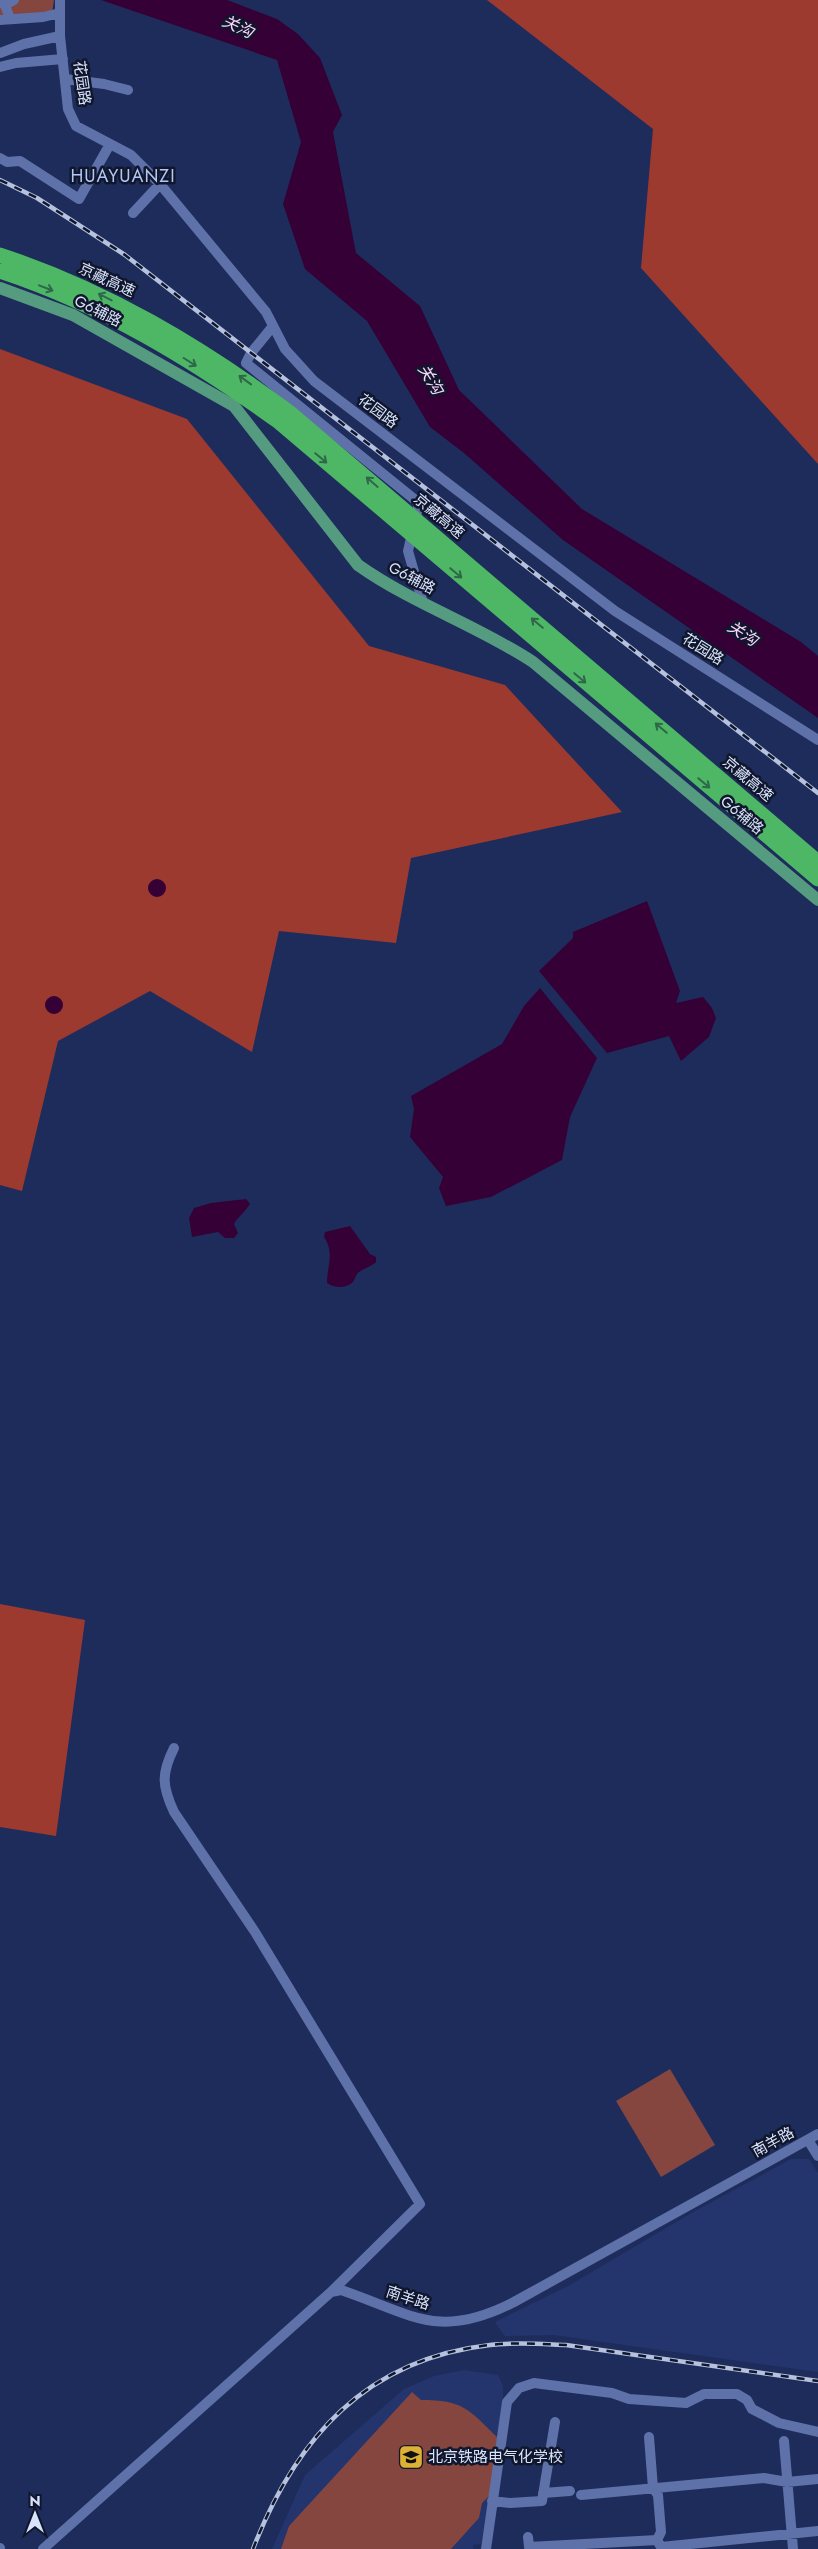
<svg xmlns="http://www.w3.org/2000/svg" width="818" height="2549" font-family="Jost,'Noto Sans SC',sans-serif">
	<rect width="100%" height="100%" fill="#1e2c5c"/>
	<path fill="#24346c" d="M 791,2159 L 809,2159 L 818,2173 L 818,2372 L 553,2335 L 505,2336 L 498,2327 L 495,2322 L 568,2286 L 695,2211 Z
		M 464,2370 L 498,2375 L 503,2386 L 503,2407 L 481,2544 L 473,2545 L 474,2549 L 272,2549 L 305,2475 L 404,2389 L 434,2376 Z"/>
	<path fill="#84463e" d="M 0,0 L 54,0 L 52,13 L 0,18 Z
		M 670,2069 L 715,2145 L 661,2177 L 616,2101 Z
		M 412,2392 L 421,2400 C 464,2400 468,2409 498,2438 L 490,2495 L 482,2503 L 479,2518 L 451,2549 L 281,2549 L 289,2526 Z"/>
	<path fill="#9d3a30" d="M 487,0 L 818,0 L 818,464 L 641,268 L 653,129 Z
		M 0,349 L 187,419 L 369,646 L 505,685 L 622,812 L 411,858 L 396,943 L 279,931 L 252,1052 L 150,991 L 58,1041 L 22,1191 L 0,1185 Z
		M 0,1604 L 85,1620 L 56,1836 L 0,1827 Z"/>
	<path fill="#350035" d="M 101,0 L 227,0 L 277,19 L 298,34 L 320,58 L 342,115 L 333,132 L 356,253 L 420,306 L 459,390 L 582,509 L 801,642 L 818,656 L 818,718 L 563,540 L 464,453 L 430,427 L 367,321 L 305,269 L 283,204 L 301,142 L 277,60 Z
		M148 888a9 9 0 1 1 18 0a9 9 0 1 1-18 0Z
		M 647,901 L 680,991 L 676,1003 L 703,997 L 712,1008 L 716,1018 L 709,1037 L 681,1061 L 669,1036 L 607,1053 L 539,971 L 573,938 L 573,932 Z
		M 540,988 L 597,1058 L 570,1117 L 562,1160 L 491,1197 L 446,1206 L 439,1188 L 443,1177 L 410,1137 L 414,1109 L 411,1096 L 502,1044 L 524,1006 Z
		M45 1005a9 9 0 1 1 18 0a9 9 0 1 1-18 0Z
		M 246,1199 L 250,1204 C 245,1212 236,1219 234,1224 L 238,1233 L 234,1238 L 225,1238 L 218,1232 L 192,1237 L 189,1218 L 194,1208 L 211,1203 Z
		M 350,1226 L 370,1254 L 376,1257 L 376,1262 C 371,1267 364,1268 359,1272 C 356,1274 355,1279 353,1282 C 346,1289 334,1288 327,1283 C 327,1265 335,1254 324,1237 L 325,1232 Z"/>
	<g fill="none" stroke-linecap="round" stroke-linejoin="round">
		<path stroke="#5e71a8" stroke-width="10" d="M 60,0 L 60,36 L 68,109 L 76,126 L 131,155 L 160,184 L 266,312 L 285,349 L 314,381 L 615,611 L 818,740
			M 0,1 L 5,5 L 10,19
			M 5,5 L 14,0
			M 0,20 L 43,17 L 60,13
			M 0,53 L 24,44 L 60,36
			M 0,67 L 16,63 L 63,59
			M 65,79 L 104,84 L 128,90
			M 0,158 L 7,162 L 20,161 L 79,199 L 110,144
			M 133,213 L 160,184
			M 273,326 L 251,353 L 246,363 L 419,503 L 408,551 L 423,603
			M 174,1748 C 161,1774 162,1786 174,1812 L 255,1932 L 420,2204 L 331,2292
			M 808,2140 L 818,2156
			M 784,2441 L 793,2549
			M 543,2493 L 570,2491
			M 581,2495 L 764,2478 L 787,2482 L 818,2479
			M 492,2501 L 510,2503 L 542,2501 L 555,2422
			M 528,2537 L 529,2547 L 657,2540 L 661,2532 L 658,2495 L 653,2488 L 649,2437
			M 657,2540 L 661,2547 L 818,2531
			M 0,2548 L 0,2549
			M 43,2549 L 331,2292 L 341,2290 C 412,2314 438,2341 514,2302 L 818,2134
			M 486,2549 L 507,2402 L 519,2388 L 534,2383 L 612,2393 L 629,2399 L 686,2403 L 704,2394 L 737,2394 L 747,2400 L 752,2409 L 779,2423 L 818,2432"/>
		<path stroke="#549b80" stroke-width="12" d="M 0,288 L 73,315 L 234,406 L 358,565 C 413,604 477,625 533,662 L 818,900"/>
		<path stroke="#4eb766" stroke-width="15" d="M 0,255 C 106,290 200,346 289,412 L 818,862
			M 0,271 C 101,304 193,360 279,422 L 818,879"/>
		<defs>
			<path id="rail" d="M 0,180 L 37,198 L 125,255 L 818,793
				M 253,2549 C 296,2438 366,2359 490,2345 C 515,2342 540,2344 566,2345 L 818,2381"/>
		</defs>
		<use href="#rail" stroke="#b6c1de" stroke-width="4.5"/>
		<use href="#rail" stroke="#10172c" stroke-width="2.5" stroke-dasharray="8" stroke-linecap="butt"/>
	</g>
	<defs><path id="oneway-shaft" d="M-6 0H5M1.5-3L5.5 0L1.5 3" fill="none" stroke-width="1.6" stroke-linecap="round" stroke-linejoin="round" transform="scale(1.25)"/></defs>
	<g stroke="#2f6749">
		<use href="#oneway-shaft" transform="translate(46 288) rotate(21)"/>
		<use href="#oneway-shaft" transform="translate(105 297) rotate(-153)"/>
		<use href="#oneway-shaft" transform="translate(190 362) rotate(32)"/>
		<use href="#oneway-shaft" transform="translate(245 380) rotate(-144)"/>
		<use href="#oneway-shaft" transform="translate(321 458) rotate(40)"/>
		<use href="#oneway-shaft" transform="translate(372 482) rotate(-139)"/>
		<use href="#oneway-shaft" transform="translate(456 573) rotate(40)"/>
		<use href="#oneway-shaft" transform="translate(537 623) rotate(-140)"/>
		<use href="#oneway-shaft" transform="translate(580 678) rotate(40)"/>
		<use href="#oneway-shaft" transform="translate(661 728) rotate(-140)"/>
		<use href="#oneway-shaft" transform="translate(704 783) rotate(40)"/>
	</g>
	<defs>
		<symbol id="school-square" viewBox="-11 -11 22 22"><rect x="-9" y="-9" width="18" height="18" rx="4" fill="#ddb133" stroke="#10172c"/><path d="M0-5L7-2L0 1L-7-2ZM-4 1L0 2.5L4 1V4Q0 6-4 4Z" fill="#111"/></symbol>
	</defs>
	<g fill-rule="evenodd">
		<use href="#school-square" x="397" y="2443" width="28" height="28"/>
	</g>
	<g text-anchor="middle" stroke-width="5" stroke-linejoin="round" paint-order="stroke">
		<g font-size="15" fill="#d9e3fc" stroke="#10172c">
			<text transform="translate(82 83) rotate(82)" y="5">花园路</text>
			<text transform="translate(107 280) rotate(25)" y="5">京藏高速</text>
			<text transform="translate(98 311) rotate(27)" y="5">G6辅路</text>
			<text transform="translate(378 411) rotate(37)" y="5">花园路</text>
			<text transform="translate(439 516) rotate(40)" y="5">京藏高速</text>
			<text transform="translate(412 578) rotate(28)" y="5">G6辅路</text>
			<text transform="translate(703 649) rotate(32)" y="5">花园路</text>
			<text transform="translate(748 779) rotate(40)" y="5">京藏高速</text>
			<text transform="translate(742 815) rotate(40)" y="5">G6辅路</text>
			<text transform="translate(773 2142) rotate(-29)" y="5">南羊路</text>
			<text transform="translate(408 2298) rotate(18)" y="5">南羊路</text>
		</g>
		<g font-size="15" fill="#d9e3fc" stroke="#10172c" text-anchor="start">
			<text x="428" y="2462">北京铁路电气化学校</text>
		</g>
		<g font-size="16" font-style="italic" fill="#fdd5fa" stroke="#10172c">
			<text transform="translate(238 26) rotate(25)" y="6">关沟</text>
			<text transform="translate(431 379) rotate(58)" y="6">关沟</text>
			<text transform="translate(743 633) rotate(32)" y="6">关沟</text>
		</g>
		<g font-size="18" letter-spacing="1" fill="#b3c6f6" stroke="#10172c">
			<text x="123" y="182">HUAYUANZI</text>
		</g>
	</g>
	<g transform="translate(35 2514)" stroke="#10172c" stroke-width="4" paint-order="stroke">
	<path d="M0-4L9 19L0 12L-9 19Z" fill="#d9e3fc"/>
	<text y="-8" font-size="14" font-weight="bold" text-anchor="middle" fill="#d9e3fc">N</text>
	</g>
</svg>
